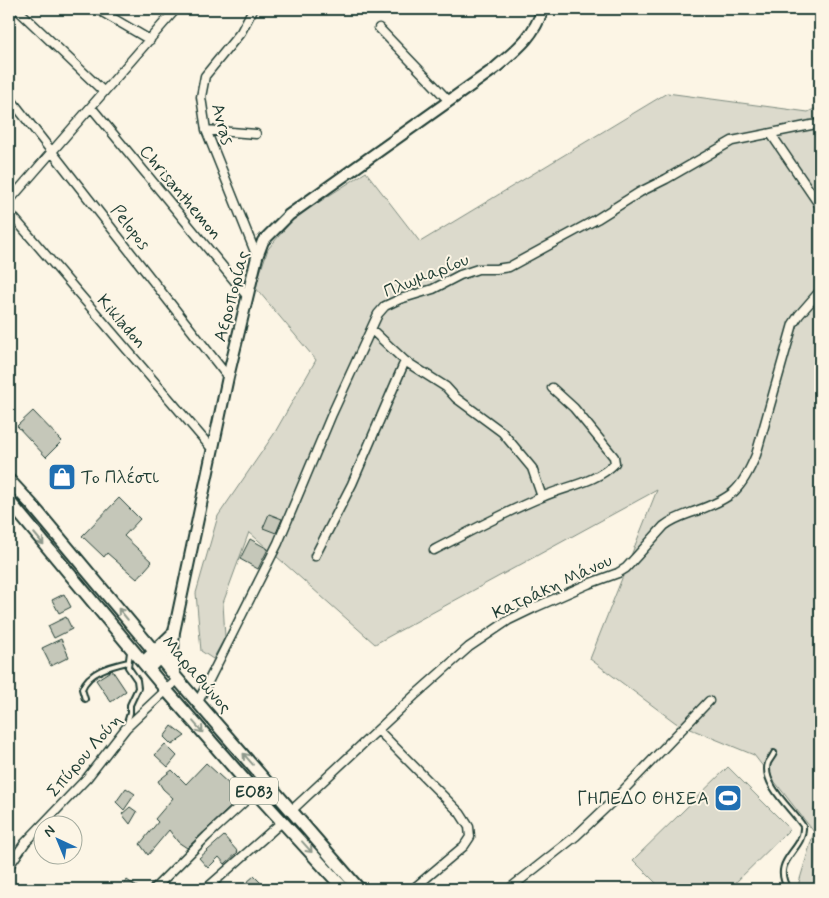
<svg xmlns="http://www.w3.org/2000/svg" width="829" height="898" font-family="Mynerve,sans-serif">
	<rect width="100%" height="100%" fill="#fcf5e5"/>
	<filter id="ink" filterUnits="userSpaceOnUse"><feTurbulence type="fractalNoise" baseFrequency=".02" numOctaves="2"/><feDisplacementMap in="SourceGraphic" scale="10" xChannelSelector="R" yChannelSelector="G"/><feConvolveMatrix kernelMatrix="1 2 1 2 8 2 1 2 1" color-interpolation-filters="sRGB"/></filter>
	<g filter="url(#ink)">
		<path fill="#dcdacc" stroke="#7e8c80" d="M 667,93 L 808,112 L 820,106 L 820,889 L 797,889 L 814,832 L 754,755 L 676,723 L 590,659 L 657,490 L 375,644 L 249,532 L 223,603 L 225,637 L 213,659 L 201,651 L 196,593 L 218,516 L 274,434 L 316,360 L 255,287 L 268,249 L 294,218 L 366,172 L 420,242 Z
			M 728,767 L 790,829 L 729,889 L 662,889 L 633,860 Z"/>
		<path fill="#c5c7b9" stroke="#1f3d34" d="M 33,411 L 62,441 L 46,457 L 17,426 Z
			M 119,498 L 140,519 L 124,536 L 152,562 L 137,579 L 107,553 L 104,557 L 82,536 Z
			M 269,514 L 282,519 L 276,533 L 263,528 Z
			M 250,539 L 268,549 L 258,569 L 240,559 Z
			M 64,594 L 71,607 L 59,613 L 52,600 Z
			M 66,617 L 72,629 L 54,638 L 48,626 Z
			M 61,639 L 69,657 L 51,666 L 42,648 Z
			M 112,670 L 126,691 L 111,702 L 96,680 Z
			M 172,726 L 185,736 L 172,745 L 164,737 Z
			M 165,744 L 177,756 L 168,767 L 155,755 Z
			M 206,763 L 242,796 L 187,848 L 178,842 L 169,830 L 148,855 L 140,844 L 158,822 L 155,819 L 173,798 L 163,789 L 158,781 L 172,770 L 186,784 Z
			M 126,788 L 135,794 L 124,810 L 116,802 Z
			M 130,807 L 137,812 L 130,824 L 122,814 Z
			M 224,836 L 238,852 L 225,864 L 219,857 L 208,868 L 199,858 Z
			M 254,876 L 267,889 L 252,889 L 246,883 Z
			M 127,880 L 140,889 L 121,889 Z"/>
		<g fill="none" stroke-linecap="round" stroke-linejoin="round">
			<defs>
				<path id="lane" d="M 85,699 L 82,689 C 89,671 111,666 128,662
					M 126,726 L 130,713 L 130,705 L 138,688 L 137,680 L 128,667 L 130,652
					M 774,753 C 773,756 770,759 768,763 C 761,784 793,810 803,826 C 805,851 770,859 788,889"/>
				<path id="street" d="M 17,9 L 104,92
					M 97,9 L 150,40
					M 253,9 L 241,32 L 205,76 L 201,97 L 206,130 L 257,257
					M 379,28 L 449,101
					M 9,97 L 228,377
					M 91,107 L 247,296
					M 206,130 L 256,134
					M 771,134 L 820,206
					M 9,201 L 176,9
					M 9,212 L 213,450
					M 371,329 L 405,361 L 446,387 L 456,398 L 502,432 L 532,468 L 542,497
					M 434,550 C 469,532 505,512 542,497 C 566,486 596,483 615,463 L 614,457 L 574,408 L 552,388
					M 315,556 L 352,484 L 405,361
					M 198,702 L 278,543 L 332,414 L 378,314 L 385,306 L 400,299 L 433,289 L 460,275 L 478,269 L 496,269 L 509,267 L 597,219 L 640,192 L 666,179 L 732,141 L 811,125 L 820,124
					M 378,730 L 460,813 L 469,827 L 470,837 L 464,846 L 413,889
					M 291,811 L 414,696 L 469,647 L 509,620 L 536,607 L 588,584 L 618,573 L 626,568 L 637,556 L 664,526 C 674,518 685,515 696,511 C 732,498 741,491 756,455 L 793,324 L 799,315 L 820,291
					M 9,866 L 25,843 L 87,778 L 126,728 L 178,679
					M 207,888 L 283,821
					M 154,889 L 207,836 L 255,792
					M 509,889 L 576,836 L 615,799 L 709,701"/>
				<path id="secondary" d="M 143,662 L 174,632
					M 149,669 L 173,644 L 174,632 L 228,377 L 257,257 L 263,241 L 289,215 L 494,69 C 517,49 533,38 543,9"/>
				<path id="primary" d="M 9,480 L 32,505 L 174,675 L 359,889
					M 9,501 L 166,690 L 255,792 L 344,889
					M 173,644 L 172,659 L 174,675"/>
			</defs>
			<use href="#lane" stroke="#1f3d34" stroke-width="8"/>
			<use href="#street" stroke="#1f3d34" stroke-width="11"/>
			<use href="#secondary" stroke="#1f3d34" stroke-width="14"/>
			<use href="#primary" stroke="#1f3d34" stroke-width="15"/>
			<use href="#lane" stroke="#fcf5e5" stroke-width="4"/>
			<use href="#street" stroke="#fcf5e5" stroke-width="8"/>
			<use href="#secondary" stroke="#fcf5e5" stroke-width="10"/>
			<use href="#primary" stroke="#fcf5e5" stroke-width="11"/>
		</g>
		<defs><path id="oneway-shaft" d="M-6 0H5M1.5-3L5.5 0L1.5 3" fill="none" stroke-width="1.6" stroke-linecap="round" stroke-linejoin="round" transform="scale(1.25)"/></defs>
		<g stroke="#8e998c">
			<use href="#oneway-shaft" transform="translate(39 539) rotate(50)"/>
			<use href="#oneway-shaft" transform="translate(123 614) rotate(-130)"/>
			<use href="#oneway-shaft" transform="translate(198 727) rotate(49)"/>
			<use href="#oneway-shaft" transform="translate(248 759) rotate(-131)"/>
			<use href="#oneway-shaft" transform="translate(307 847) rotate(48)"/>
		</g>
	</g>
	<defs>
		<symbol id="shop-square" viewBox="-11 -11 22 22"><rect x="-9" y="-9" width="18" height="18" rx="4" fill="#1f6fb2" stroke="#fcf5e5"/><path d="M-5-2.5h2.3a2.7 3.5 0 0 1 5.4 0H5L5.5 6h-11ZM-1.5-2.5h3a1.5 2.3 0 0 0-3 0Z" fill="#fff"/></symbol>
		<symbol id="stadium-square" viewBox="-11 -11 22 22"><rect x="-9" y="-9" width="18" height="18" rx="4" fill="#1f6fb2" stroke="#fcf5e5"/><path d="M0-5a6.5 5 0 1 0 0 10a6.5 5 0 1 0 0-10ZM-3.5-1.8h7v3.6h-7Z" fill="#fff"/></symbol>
	</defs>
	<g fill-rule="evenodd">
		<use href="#shop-square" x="46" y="461" width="32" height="32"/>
		<use href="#stadium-square" x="712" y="782" width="32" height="32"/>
	</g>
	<g text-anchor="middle" stroke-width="4" stroke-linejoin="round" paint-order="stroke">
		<rect fill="#fcf5e5" stroke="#617469" stroke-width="1" x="230" y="777.5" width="48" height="27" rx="4"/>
		<g font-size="16" font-weight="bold" fill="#1f3d34">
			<text x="254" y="797">ΕΟ83</text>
		</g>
		<g font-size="18" fill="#1f3d34" stroke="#fcf5e5">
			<text transform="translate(223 124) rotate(75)" y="6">Avras</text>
			<text transform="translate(181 192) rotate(50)" y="6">Chrisanthemon</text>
			<text transform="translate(131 227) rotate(52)" y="6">Pelopos</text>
			<text transform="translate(426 275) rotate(-22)" y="6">Πλωμαρίου</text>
			<text transform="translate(231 296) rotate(-75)" y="6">Αεροπορίας</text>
			<text transform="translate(122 321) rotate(49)" y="6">Kikladon</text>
			<text transform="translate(552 586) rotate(-25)" y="6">Κατράκη Μάνου</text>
			<text transform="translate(197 674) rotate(49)" y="6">Μαραθώνος</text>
			<text transform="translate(84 755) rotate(-49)" y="6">Σπύρου Λούη</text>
		</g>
		<g font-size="18" fill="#1f3d34" stroke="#fcf5e5" text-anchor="start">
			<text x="81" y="483">Το Πλέστι</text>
			<text x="709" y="804" text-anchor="end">ΓΗΠΕΔΟ ΘΗΣΕΑ</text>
		</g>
	</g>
	<rect width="829" height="898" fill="none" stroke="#fcf5e5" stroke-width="30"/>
	<rect x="15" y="15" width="799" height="868" fill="none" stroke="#1f3d34" stroke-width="2" filter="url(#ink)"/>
	<g transform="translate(58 840) rotate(316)"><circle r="24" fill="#fcf5e5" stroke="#a4ab9e"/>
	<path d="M0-4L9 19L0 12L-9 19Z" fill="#1f6fb2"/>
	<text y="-8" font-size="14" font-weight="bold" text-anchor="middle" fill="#1f3d34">N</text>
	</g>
</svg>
